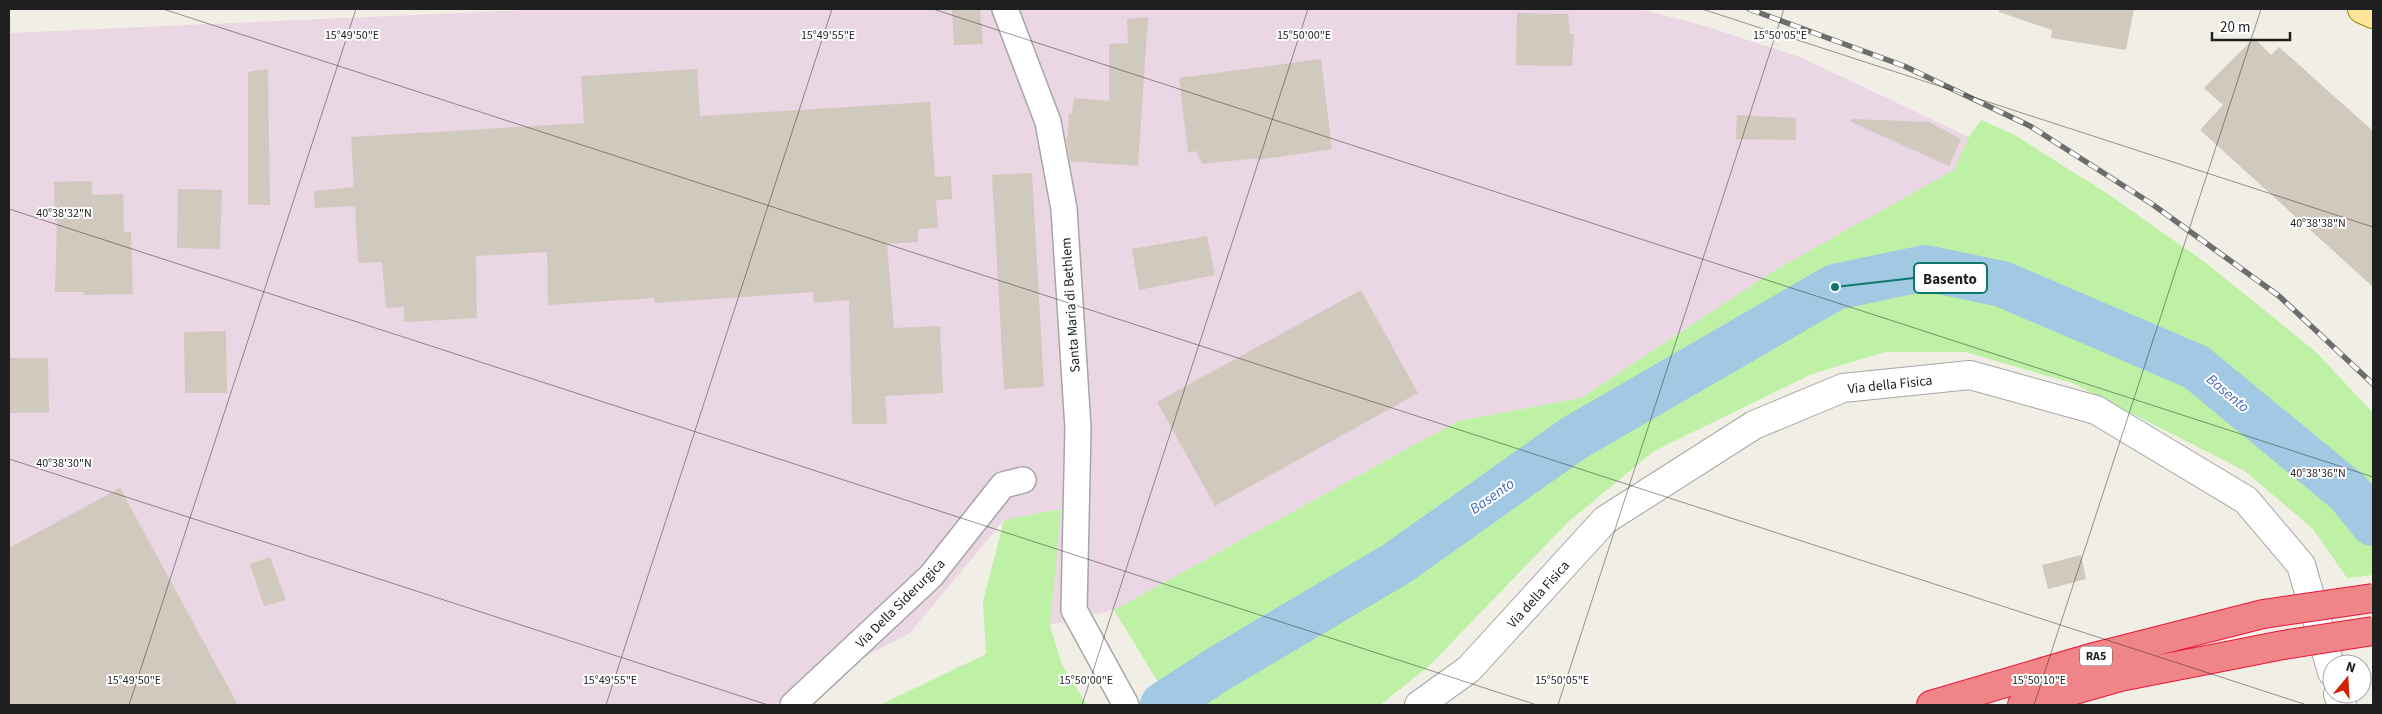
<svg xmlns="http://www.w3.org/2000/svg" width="2382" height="714" font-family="'Source Sans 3',sans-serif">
	<rect width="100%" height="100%" fill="#f1efe5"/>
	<path fill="#ebd6e3" d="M 549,9 L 1639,9 L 1698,24 L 1800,57 L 1969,137 L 1955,170 L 1772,272 L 1581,398 L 1458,421 L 1114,610 L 1050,625 L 1060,509 L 1004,520 L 910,633 L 773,705 L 9,705 L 9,33 Z"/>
	<path fill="#bef0a6" d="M 1981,120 L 2013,134 L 2105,192 L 2206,263 L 2316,352 L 2373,413 L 2373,575 L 2347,578 L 2312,528 L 2245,471 L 2072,383 L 1965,352 L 1885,352 L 1812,374 L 1654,451 L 1568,522 L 1429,666 L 1380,705 L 1172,705 L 1114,610 L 1458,421 L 1581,398 L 1772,272 L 1954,170 L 1969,137 Z
		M 1061,509 L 1050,625 L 1062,665 L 1087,705 L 880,705 L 986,654 L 983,602 L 1004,520 Z"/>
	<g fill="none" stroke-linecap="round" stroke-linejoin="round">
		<path stroke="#a1c9e3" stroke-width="46" d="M 1163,705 L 1220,668 L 1396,564 L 1574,438 L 1835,287 L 1925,268 L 2002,284 L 2196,367 L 2348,492 L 2373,523"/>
	</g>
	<path fill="#d1c9bd" d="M 952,9 L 980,9 L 983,44 L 954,45 Z
		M 1999,9 L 2134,9 L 2126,50 L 2051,38 L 2052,30 L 1999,12 Z
		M 1517,13 L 1568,14 L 1570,34 L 1574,34 L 1572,66 L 1516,65 Z
		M 1148,17 L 1138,166 L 1070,161 L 1067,143 L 1069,113 L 1072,114 L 1074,98 L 1109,101 L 1109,44 L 1128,43 L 1127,19 Z
		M 2254,38 L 2271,55 L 2279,47 L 2373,131 L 2373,287 L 2200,130 L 2223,105 L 2204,88 Z
		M 1321,59 L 1332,149 L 1258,160 L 1258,158 L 1202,164 L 1196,151 L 1188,153 L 1179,78 Z
		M 268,69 L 270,205 L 248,205 L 248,72 Z
		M 697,69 L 700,116 L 930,102 L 935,177 L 951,176 L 952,199 L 936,200 L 938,228 L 918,229 L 918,242 L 887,244 L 894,328 L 940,326 L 943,393 L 885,396 L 887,424 L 852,424 L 849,300 L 814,303 L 813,292 L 655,303 L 654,298 L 548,305 L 547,252 L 476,256 L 477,318 L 404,322 L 404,307 L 386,308 L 382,262 L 358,263 L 355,206 L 315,208 L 314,191 L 354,187 L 351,137 L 584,123 L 581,76 Z
		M 1737,115 L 1796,118 L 1796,140 L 1736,139 Z
		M 1851,119 L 1929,122 L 1961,139 L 1949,166 L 1851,122 Z
		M 1032,173 L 1044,387 L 1004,389 L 992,175 Z
		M 92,181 L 92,195 L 123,194 L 124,232 L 131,232 L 133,294 L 84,295 L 84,292 L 55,292 L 57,220 L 55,221 L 54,182 Z
		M 178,189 L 222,190 L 220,249 L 177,248 Z
		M 1207,236 L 1215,275 L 1139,290 L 1132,249 Z
		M 1361,290 L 1418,393 L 1215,506 L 1157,402 Z
		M 226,331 L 227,393 L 185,393 L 184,332 Z
		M 9,358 L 48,358 L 49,413 L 9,413 Z
		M 120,488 L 238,705 L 9,705 L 9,548 Z
		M 2081,555 L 2086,579 L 2048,589 L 2042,565 Z
		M 270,557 L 286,600 L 264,606 L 250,564 Z"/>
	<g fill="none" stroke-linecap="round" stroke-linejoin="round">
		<defs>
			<path id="minor" d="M 1005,9 L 1048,122 L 1064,209 L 1078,428 L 1074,610 L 1126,705
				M 793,705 L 931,576 L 1003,485 L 1023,480"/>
			<path id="tertiary" d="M 2338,694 L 2342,705
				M 1419,705 L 1469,669 L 1605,520 L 1754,425 L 1843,388 L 1970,375 L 2096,410 L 2246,500 L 2301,565 L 2332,672"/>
			<path id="primary" d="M 2362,9 L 2373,14"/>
			<path id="motorway" d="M 1931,705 L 2094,657 L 2263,614
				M 2022,705 L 2120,677 L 2283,645"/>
		</defs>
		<use href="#minor" stroke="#a6a6a6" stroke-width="28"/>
		<use href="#tertiary" stroke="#a6a6a6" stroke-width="30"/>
		<use href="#primary" stroke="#9a8100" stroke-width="30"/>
		<use href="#motorway" stroke="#ec143b" stroke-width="30"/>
		<use href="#minor" stroke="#fff" stroke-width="25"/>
		<use href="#tertiary" stroke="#fff" stroke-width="28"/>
		<use href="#primary" stroke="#ffe49b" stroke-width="28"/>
		<use href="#motorway" stroke="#ef8587" stroke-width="28"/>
		<defs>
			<path id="rail" d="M 1749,9 L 1904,66 L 2030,126 L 2152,204 L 2279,296 L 2373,384"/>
		</defs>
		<use href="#rail" stroke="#6d6d6d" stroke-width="5.5"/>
		<use href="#rail" stroke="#fff" stroke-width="4" stroke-dasharray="11" stroke-linecap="butt"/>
		<defs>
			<path id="motorway-bridge" d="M 2263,614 L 2373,598
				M 2283,645 L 2373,631"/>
		</defs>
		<use href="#motorway-bridge" stroke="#ec143b" stroke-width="30" stroke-linecap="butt"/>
		<use href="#motorway-bridge" stroke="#ef8587" stroke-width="28"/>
	</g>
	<path fill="none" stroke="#1f1f1f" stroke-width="1" stroke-opacity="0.45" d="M 163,9 L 2307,705M 933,9 L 2373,477M 1702,9 L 2373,227M 9,209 L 1537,705M 9,459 L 768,705M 129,705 L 356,9M 606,705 L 832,9M 1082,705 L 1308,9M 1558,705 L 1784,9M 2034,705 L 2261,9"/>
	<g text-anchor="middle" stroke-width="4" stroke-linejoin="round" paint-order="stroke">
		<rect fill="#fff" stroke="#626262" stroke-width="1" x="2080" y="646.5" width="32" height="19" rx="4"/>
		<g font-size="12" font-weight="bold" fill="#1f1f1f">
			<text x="2096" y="660">RA5</text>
		</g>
		<g font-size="14" fill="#1f1f1f" stroke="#fff">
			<text transform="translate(1070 305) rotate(-94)" y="5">Santa Maria di Bethlem</text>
			<text transform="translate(1890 384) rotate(-6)" y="5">Via della Fisica</text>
			<text transform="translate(1538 594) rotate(-48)" y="5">Via della Fisica</text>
			<text transform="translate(900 603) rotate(-45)" y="5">Via Della Siderurgica</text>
		</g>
		<g font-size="15" font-style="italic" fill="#426ab9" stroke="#fff">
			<text transform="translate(2228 393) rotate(40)" y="5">Basento</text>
			<text transform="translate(1492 496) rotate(-35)" y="5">Basento</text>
		</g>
	</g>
	<g font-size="12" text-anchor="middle" fill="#1f1f1f" stroke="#fff" stroke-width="4" stroke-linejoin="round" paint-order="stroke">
		<text x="352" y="39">15°49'50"E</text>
		<text x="828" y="39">15°49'55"E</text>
		<text x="1304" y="39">15°50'00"E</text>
		<text x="1780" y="39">15°50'05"E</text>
		<text x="64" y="217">40°38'32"N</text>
		<text x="2318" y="227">40°38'38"N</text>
		<text x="64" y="467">40°38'30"N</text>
		<text x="2318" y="477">40°38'36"N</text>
		<text x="134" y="684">15°49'50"E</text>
		<text x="610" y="684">15°49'55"E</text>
		<text x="1086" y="684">15°50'00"E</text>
		<text x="1562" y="684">15°50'05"E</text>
		<text x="2039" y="684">15°50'10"E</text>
	</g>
	<path fill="none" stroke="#0f766e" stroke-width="2" d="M1835 287L1914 278"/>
	<circle fill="#0f766e" stroke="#fff" stroke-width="2" cx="1835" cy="287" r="5"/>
	<rect fill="#fff" stroke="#0f766e" stroke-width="2" x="1914" y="263" width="73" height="30" rx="5"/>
	<g font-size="15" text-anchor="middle" font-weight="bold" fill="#1f1f1f">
		<text x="1950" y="284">Basento</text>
	</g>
	<rect width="2382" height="714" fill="none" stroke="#1f1f1f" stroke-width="20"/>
	<g transform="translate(2347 679) rotate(18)"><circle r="24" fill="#ffffff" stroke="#a5a5a5"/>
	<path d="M0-4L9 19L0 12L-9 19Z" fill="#ce2200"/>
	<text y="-8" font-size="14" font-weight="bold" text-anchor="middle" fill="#1f1f1f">N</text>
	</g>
	<path d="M2212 32v8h78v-8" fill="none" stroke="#1f1f1f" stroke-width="2.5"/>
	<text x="2220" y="32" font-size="15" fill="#1f1f1f" stroke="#ffffff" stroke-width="4" paint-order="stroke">20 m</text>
</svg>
